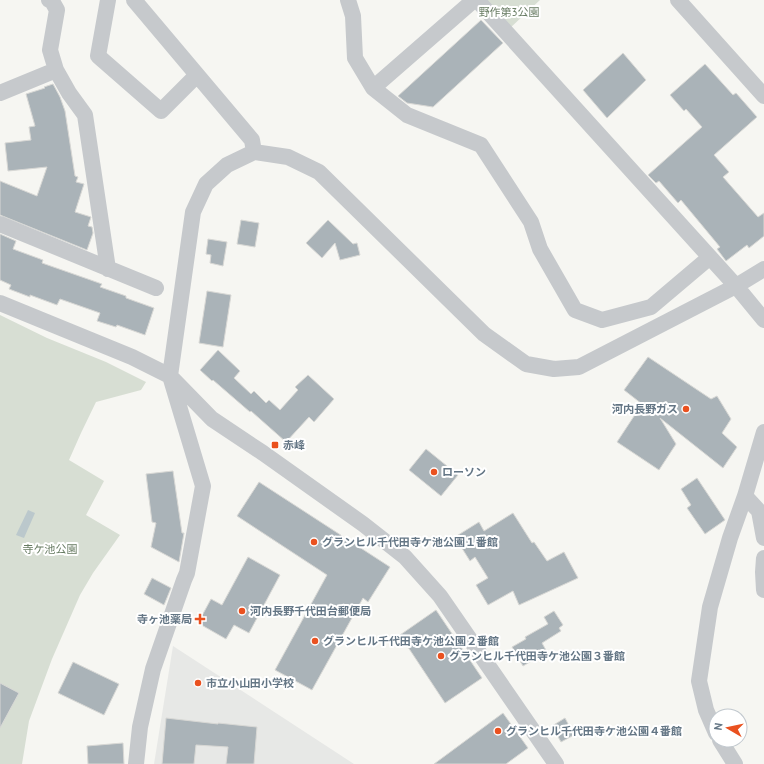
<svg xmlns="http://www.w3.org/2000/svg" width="764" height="764" font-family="'PT Sans','Noto Sans JP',sans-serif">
	<rect width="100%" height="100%" fill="#f6f6f2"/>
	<path fill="#e7e8e6" d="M 173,646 L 354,764 L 154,764 Z"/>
	<path fill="#d7ded3" d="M 483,0 L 540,0 L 509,29 Z
		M 0,315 L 47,338 L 106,362 L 146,382 L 141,390 L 96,402 L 81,433 L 69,460 L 104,481 L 86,515 L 120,535 L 93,573 L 80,595 L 52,659 L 29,721 L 22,764 L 0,764 Z"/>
	<path fill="#bbc8cc" d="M 28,510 L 35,513 L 24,538 L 16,535 Z"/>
	<path fill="#aab3b8" stroke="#d8d8d5" d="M 481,20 L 503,43 L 433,107 L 407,103 L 398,96 Z
		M 623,53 L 646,80 L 607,118 L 583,90 Z
		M 705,64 L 733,95 L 736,93 L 757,117 L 714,155 L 729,172 L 723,177 L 758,217 L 764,213 L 764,236 L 749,248 L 747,245 L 726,261 L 717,249 L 720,247 L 681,200 L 678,203 L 659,181 L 656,183 L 648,175 L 702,127 L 686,109 L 684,111 L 670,95 Z
		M 53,84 L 60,97 L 65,111 L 75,176 L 78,177 L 76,182 L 84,184 L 75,212 L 91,217 L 88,226 L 92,227 L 93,233 L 87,250 L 0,215 L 0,181 L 37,196 L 47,167 L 8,171 L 5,143 L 31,140 L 29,127 L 35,126 L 26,94 L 45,88 L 44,87 Z
		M 241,220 L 259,223 L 255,247 L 237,244 Z
		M 328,220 L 353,244 L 357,243 L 360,255 L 340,260 L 335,243 L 322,258 L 306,243 Z
		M 0,234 L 16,241 L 13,249 L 43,260 L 42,263 L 102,284 L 100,287 L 126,296 L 126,298 L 154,308 L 145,335 L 117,325 L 116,327 L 97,321 L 100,313 L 60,299 L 57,305 L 30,295 L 30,297 L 9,289 L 11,285 L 0,280 Z
		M 208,239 L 227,242 L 223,266 L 210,263 L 211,255 L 206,254 Z
		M 207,291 L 231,295 L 223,347 L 199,343 Z
		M 218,350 L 240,371 L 234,378 L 251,394 L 254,391 L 266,403 L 269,400 L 280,410 L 298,390 L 295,387 L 308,375 L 334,399 L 314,422 L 309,417 L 286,442 L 251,411 L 250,412 L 213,380 L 212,381 L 200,370 Z
		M 648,357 L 711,399 L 717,396 L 731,419 L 722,433 L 737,447 L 723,468 L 660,418 L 676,444 L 659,470 L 617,442 L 642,404 L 624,390 Z
		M 426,449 L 458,475 L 441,496 L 409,470 Z
		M 173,471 L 182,533 L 184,533 L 179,562 L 151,547 L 156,523 L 152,522 L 146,474 Z
		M 697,478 L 725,520 L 705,534 L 687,508 L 691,505 L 681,489 Z
		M 259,482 L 390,567 L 368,602 L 363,598 L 312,690 L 275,670 L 327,575 L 237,516 Z
		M 513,513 L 532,543 L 534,542 L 547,561 L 564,552 L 578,578 L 519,605 L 513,591 L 488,605 L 476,585 L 488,578 L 475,557 L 470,561 L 455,537 L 479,522 L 484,531 Z
		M 248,557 L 280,575 L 249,633 L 234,625 L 226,639 L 198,623 L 211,599 L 222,605 Z
		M 152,578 L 171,588 L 164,605 L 144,594 Z
		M 436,610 L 482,678 L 445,703 L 400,635 Z
		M 554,611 L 563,625 L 559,628 L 561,631 L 542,643 L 547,652 L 523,666 L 512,647 L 526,639 L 525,637 L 548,624 L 544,617 Z
		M 73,662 L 119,684 L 104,715 L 58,693 Z
		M 0,683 L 19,693 L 0,728 Z
		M 503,713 L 528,748 L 506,764 L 434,764 Z
		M 166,718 L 218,724 L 218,723 L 257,727 L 254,764 L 226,764 L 228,747 L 196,745 L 194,764 L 162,764 Z
		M 565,718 L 574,735 L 561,742 L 552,726 Z
		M 123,743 L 124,764 L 88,764 L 87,746 Z"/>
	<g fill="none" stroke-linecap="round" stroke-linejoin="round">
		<path stroke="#c6c9cc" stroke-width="16" d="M 49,0 L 52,1 L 57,10 L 50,50 L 56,70 L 69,93 L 85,115 L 108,269
			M 108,0 L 98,56 L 161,111 L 197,75
			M 134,0 L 252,140 L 254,152
			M 348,0 L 353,16 L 355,58 L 373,88 L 407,115 L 481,145 L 531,222 L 540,249 L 575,310 L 602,320 L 651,307 L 709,258
			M 477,0 L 736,286 L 764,320
			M 678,0 L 764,96
			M 373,88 L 474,0
			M 0,93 L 56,70
			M 0,224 L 156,288
			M 0,303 L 132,357 L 170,376 L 212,419 L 263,453 L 363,524 L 405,557 L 440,596 L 556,764
			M 745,496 L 759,511 L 764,538
			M 764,558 L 763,572 L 764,590
			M 716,733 L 706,710 L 699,681 L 710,607 L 730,538 L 745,496 L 764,432
			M 720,740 L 735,764
			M 136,764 L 140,727 L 153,669 L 184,580 L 187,573 L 203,486 L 170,376 L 193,212 L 206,184 L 227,165 L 254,152 L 288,157 L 319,172 L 484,334 L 526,364 L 554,369 L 579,367 L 736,286 L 764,269"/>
	</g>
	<g fill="#ea511f" stroke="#fff" stroke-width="1.5">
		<circle cx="686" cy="409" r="4"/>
		<rect x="271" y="441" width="8" height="8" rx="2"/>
		<circle cx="434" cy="472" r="4"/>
		<circle cx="314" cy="542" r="4"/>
		<circle cx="242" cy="611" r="4"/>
		<path d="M198 613h4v4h4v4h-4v4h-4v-4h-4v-4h4z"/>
		<circle cx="315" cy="641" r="4"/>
		<circle cx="441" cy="656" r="4"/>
		<circle cx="198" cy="683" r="4"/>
		<circle cx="498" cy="731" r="4"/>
	</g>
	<g text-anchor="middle" stroke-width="4" stroke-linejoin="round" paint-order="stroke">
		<g font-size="11" fill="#687c63" stroke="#fff">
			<text x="509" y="16">野作第3公園</text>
			<text x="50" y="553">寺ケ池公園</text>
		</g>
		<g font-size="11" font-weight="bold" fill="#647685" stroke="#fff" text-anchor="start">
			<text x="678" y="413" text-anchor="end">河内長野ガス</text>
			<text x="283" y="449">赤峰</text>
			<text x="442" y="476">ローソン</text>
			<text x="322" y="546">グランヒル千代田寺ケ池公園１番館</text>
			<text x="250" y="615">河内長野千代田台郵便局</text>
			<text x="192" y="623" text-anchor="end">寺ヶ池薬局</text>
			<text x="323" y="645">グランヒル千代田寺ケ池公園２番館</text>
			<text x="449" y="660">グランヒル千代田寺ケ池公園３番館</text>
			<text x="206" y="687">市立小山田小学校</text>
			<text x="506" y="735">グランヒル千代田寺ケ池公園４番館</text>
		</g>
	</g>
	<g transform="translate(728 728) rotate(279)"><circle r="19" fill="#ffffff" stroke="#c1c8ce"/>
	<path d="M0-3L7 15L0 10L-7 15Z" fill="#ea511f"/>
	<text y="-6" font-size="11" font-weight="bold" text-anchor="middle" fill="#647685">N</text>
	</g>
</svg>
